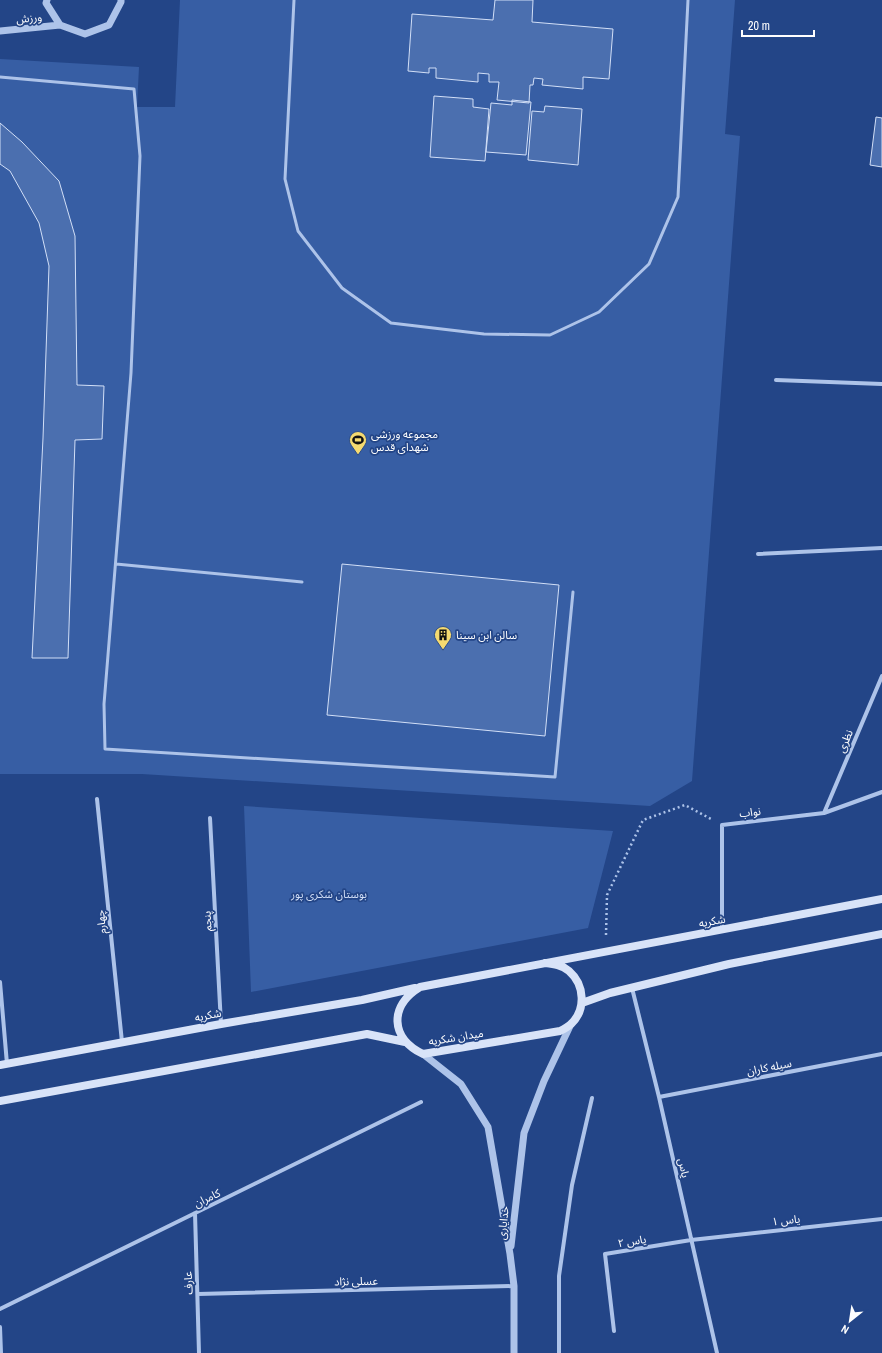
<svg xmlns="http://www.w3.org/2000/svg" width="882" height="1353" font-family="'Archivo Narrow','Noto Sans Arabic',sans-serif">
	<rect width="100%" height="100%" fill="#234587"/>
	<path fill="#375ea4" d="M 180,0 L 735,0 L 725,134 L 740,136 L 692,781 L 650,806 L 142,774 L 0,774 L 0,59 L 139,67 L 137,107 L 175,107 Z
		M 244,806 L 613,831 L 588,928 L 251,992 Z"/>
	<path fill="#4b6faf" stroke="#d2dff7" d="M 495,0 L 533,0 L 532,22 L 613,29 L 609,79 L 583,77 L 583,89 L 542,85 L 543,79 L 534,78 L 533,85 L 530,85 L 529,103 L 497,100 L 499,82 L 489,82 L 489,74 L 478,73 L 478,82 L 436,78 L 436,68 L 429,68 L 429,73 L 408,71 L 412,14 L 493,20 Z
		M 434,96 L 473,99 L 473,107 L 489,109 L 485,161 L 430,157 Z
		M 512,100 L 531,102 L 526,155 L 486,152 L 491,103 L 512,105 Z
		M 545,106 L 582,109 L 578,165 L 528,160 L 532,111 L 544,112 Z
		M 876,117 L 882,118 L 882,167 L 870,165 Z
		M 0,123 L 22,142 L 59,181 L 75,236 L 77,385 L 104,386 L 102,439 L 75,440 L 68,658 L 32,658 L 43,438 L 49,266 L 39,223 L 10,171 L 0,164 Z
		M 342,564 L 559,585 L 545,736 L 327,715 Z"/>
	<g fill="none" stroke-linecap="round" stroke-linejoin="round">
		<path stroke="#adc3e9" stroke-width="2.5" stroke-dasharray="2 3" stroke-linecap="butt" d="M 606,935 L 607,895 L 643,820 L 685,805 L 711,819"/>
		<path stroke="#adc3e9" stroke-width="3" d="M 294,0 L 285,179 L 298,231 L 342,288 L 391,323 L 484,334 L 550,335 L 599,312 L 649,264 L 678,197 L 688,0
			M 0,77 L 134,89 L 140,156 L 131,373 L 104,704 L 105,749 L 555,777 L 573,592
			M 116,564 L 302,582"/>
		<path stroke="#adc3e9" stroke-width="4" d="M 776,380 L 882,384
			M 758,554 L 882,548
			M 97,799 L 122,1042
			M 824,813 L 882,676
			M 210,818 L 221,1024
			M 722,930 L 722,825 L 824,813 L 882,792
			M 0,982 L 7,1064
			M 632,988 L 659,1097 L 717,1353
			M 659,1097 L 882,1054
			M 195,1213 L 199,1353
			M 198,1294 L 514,1286
			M 0,1309 L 421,1102
			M 0,1327 L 1,1353
			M 614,1331 L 605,1254 L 691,1240 L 882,1219
			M 559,1353 L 559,1276 L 572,1185 L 592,1098"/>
		<path stroke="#adc3e9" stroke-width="7" d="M 47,0 L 46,3 L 60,25 L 85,34 L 109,25 L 121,2 L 121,0
			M 0,31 L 60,25
			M 423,1054 L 461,1084 L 488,1127 L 510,1254 L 514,1286 L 514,1353
			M 511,1246 L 524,1133 L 544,1081 L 571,1024"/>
		<path stroke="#d8e3f8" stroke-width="8" d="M 545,963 C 553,964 562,965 569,971 C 585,985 586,1010 571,1024 C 568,1027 564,1029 560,1031 L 423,1054 C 390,1038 389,1006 420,987 L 882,899
			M 582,1003 L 610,993 L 729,964 L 882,934
			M 0,1065 L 221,1024 L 362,1000 L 415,988
			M 0,1101 L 367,1034 L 405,1042"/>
	</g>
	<defs>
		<symbol id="stadium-pin" viewBox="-11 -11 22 30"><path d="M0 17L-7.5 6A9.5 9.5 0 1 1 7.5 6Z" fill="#f5da70" stroke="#234587"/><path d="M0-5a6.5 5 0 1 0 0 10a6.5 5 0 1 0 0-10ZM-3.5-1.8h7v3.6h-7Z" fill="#111"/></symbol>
		<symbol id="building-pin" viewBox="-11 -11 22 30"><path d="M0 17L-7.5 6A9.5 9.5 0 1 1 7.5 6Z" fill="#f5da70" stroke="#234587"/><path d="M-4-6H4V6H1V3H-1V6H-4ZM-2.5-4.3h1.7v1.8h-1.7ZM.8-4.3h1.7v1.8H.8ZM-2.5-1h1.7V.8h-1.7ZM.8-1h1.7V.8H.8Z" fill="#111"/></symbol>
	</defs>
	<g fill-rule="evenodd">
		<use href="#stadium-pin" x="348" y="430" width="20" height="27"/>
		<use href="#building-pin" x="433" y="625" width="20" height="27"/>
	</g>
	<g text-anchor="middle" stroke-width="3.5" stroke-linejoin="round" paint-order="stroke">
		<g font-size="11" fill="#fff" stroke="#234587">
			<text transform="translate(29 18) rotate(-6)" y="4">ورزش</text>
			<text transform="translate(845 741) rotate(-67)" y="4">نظری</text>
			<text transform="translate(750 812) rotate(-7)" y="4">نواب</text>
			<text transform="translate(207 921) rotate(-93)" y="4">پنجم</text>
			<text transform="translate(712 921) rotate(-10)" y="4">شکریه</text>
			<text transform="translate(101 922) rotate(-96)" y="4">چهارم</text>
			<text transform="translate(208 1015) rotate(-11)" y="4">شکریه</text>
			<text transform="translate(456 1037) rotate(-9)" y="4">میدان شکریه</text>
			<text transform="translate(769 1067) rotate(-11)" y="4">سیله کاران</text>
			<text transform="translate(684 1168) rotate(77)" y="4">یاس</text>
			<text transform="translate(207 1198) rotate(-26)" y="4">کامران</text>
			<text transform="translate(786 1220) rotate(-6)" y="4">یاس ۱</text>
			<text transform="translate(503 1223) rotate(-84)" y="4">خدایاری</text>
			<text transform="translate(632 1241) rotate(-9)" y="4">یاس ۲</text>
			<text transform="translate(356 1281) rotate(-1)" y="4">عسلی نژاد</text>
			<text transform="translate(188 1283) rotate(-92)" y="4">عارف</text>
		</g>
		<g font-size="11" fill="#fff" stroke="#234587" text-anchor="start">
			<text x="371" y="438">مجموعه ورزشی<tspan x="371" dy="13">شهدای قدس</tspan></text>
			<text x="456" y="639">سالن ابن سینا</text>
		</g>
		<g font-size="11" fill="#d2dff7" stroke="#234587">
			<text x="329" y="898">بوستان شکری پور</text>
		</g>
	</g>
	<g transform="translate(850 1321) rotate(210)" stroke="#234587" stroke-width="3" paint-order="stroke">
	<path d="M0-3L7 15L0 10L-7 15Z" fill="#ffffff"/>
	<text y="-6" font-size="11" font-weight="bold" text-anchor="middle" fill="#ffffff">N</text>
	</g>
	<path d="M742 30v6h72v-6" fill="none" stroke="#ffffff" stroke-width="2"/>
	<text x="748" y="30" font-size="12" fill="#ffffff" stroke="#234587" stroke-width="3" paint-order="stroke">20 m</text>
</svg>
